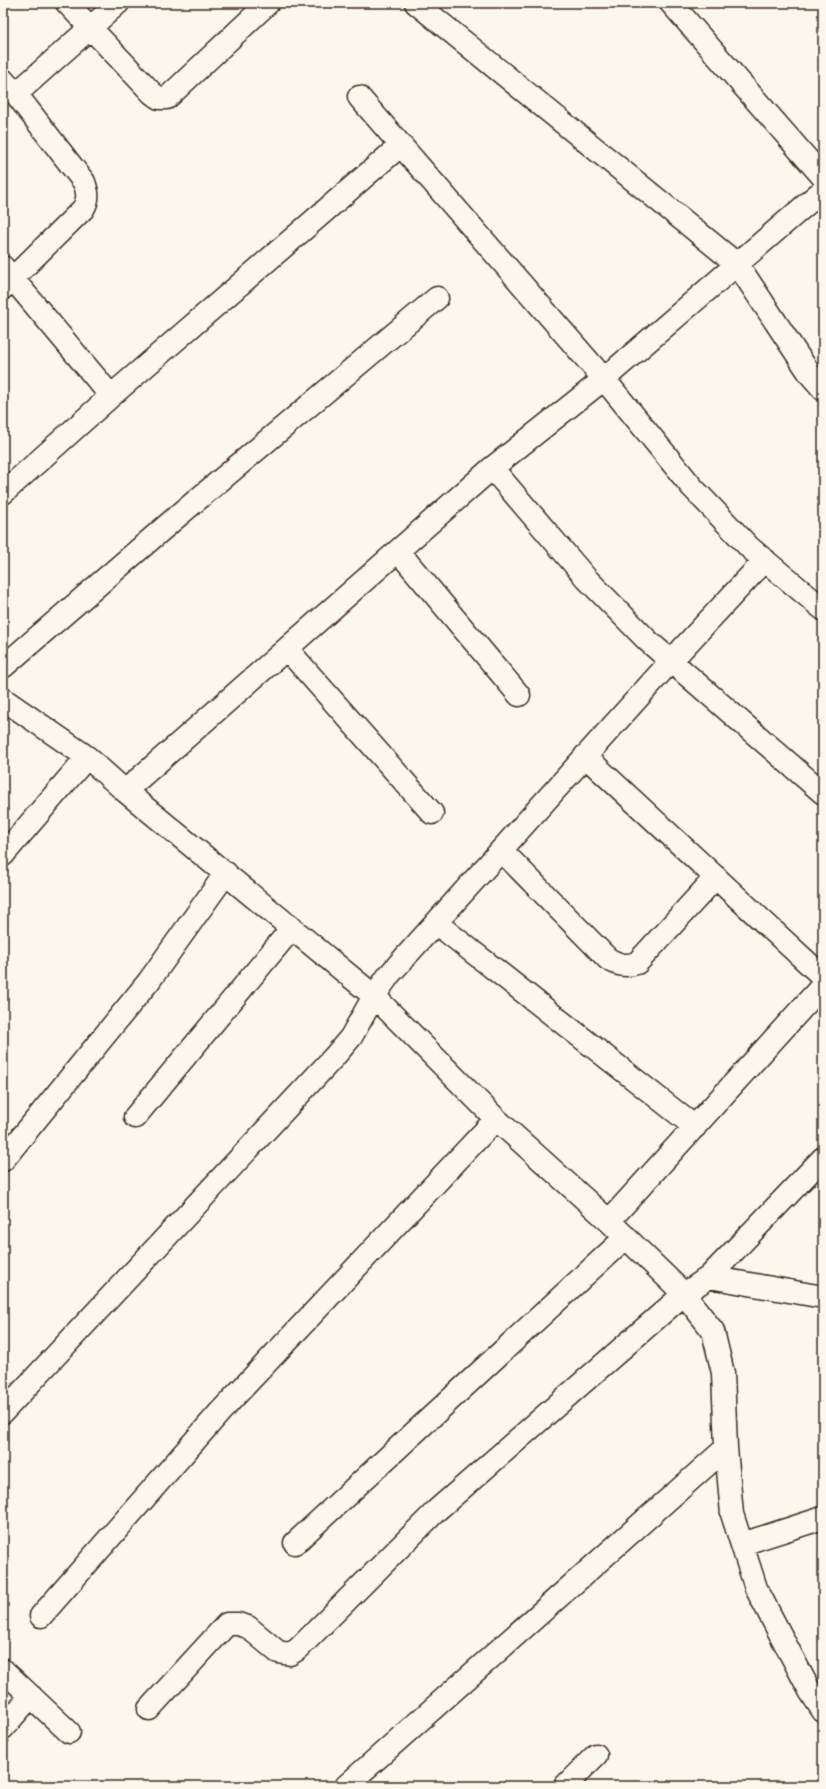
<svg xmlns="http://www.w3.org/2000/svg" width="826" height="1789" font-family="Sriracha,sans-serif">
	<rect width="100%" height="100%" fill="#fbf7ec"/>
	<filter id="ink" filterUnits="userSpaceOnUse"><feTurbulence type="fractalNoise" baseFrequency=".025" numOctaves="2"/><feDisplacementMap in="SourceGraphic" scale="8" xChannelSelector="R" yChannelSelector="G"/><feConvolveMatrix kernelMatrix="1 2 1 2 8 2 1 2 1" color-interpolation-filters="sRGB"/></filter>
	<g filter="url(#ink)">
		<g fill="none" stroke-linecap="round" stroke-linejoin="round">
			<defs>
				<path id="minor" d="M 67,3 L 152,93 L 159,98 L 167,98 L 268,3
					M 416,3 L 738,265 L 810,374 L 823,389
					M 671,3 L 823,177
					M 3,80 L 16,94
					M 359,97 L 604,379 L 692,487 L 750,548 L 823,609
					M 3,267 L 111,396
					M 3,288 L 83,209 C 89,199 88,193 84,182 L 16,94 L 118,3
					M 492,468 L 586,578 L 648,641 L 823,793
					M 3,493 L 111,396 L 401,145
					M 398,551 L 519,695
					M 287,649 L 432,813
					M 3,667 L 172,521 L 437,298
					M 3,699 L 87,757 L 125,791 L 374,996 L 496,1119 L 609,1221 L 684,1294 L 713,1331 L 723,1373 L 726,1448 L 732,1514 L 756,1588 L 810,1691 L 823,1711
					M 585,756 L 823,977
					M 125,791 L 492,468 L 604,379 L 823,190
					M 501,850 L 608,959 C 619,965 625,967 637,963 L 716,877
					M 3,855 L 87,757
					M 436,923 L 695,1127
					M 135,1117 L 292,928
					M 3,1160 L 149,981 L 226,873
					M 609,1221 L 823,985
					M 709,1277 L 823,1297
					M 3,1412 L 334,1057 L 351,1037 L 374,996 L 389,975 L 671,661 L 765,560
					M 295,1543 L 626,1237
					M 742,1544 L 823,1518
					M 41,1616 L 220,1412 L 496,1119
					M 3,1670 L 69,1732
					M 149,1709 L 227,1624 L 238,1624 L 248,1627 L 278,1652 L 290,1654 L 298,1649 L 437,1510 L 684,1294 L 709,1277 L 823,1158
					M 3,1728 L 31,1696
					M 346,1786 L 726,1448
					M 565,1786 L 596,1755"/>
			</defs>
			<use href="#minor" stroke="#3b2a1e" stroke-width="25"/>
			<use href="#minor" stroke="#fbf7ec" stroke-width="22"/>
		</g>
	</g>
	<rect width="826" height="1789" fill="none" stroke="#fbf7ec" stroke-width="16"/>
	<rect x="8" y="8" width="810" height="1773" fill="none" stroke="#3b2a1e" stroke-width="1.5" filter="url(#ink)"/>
</svg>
